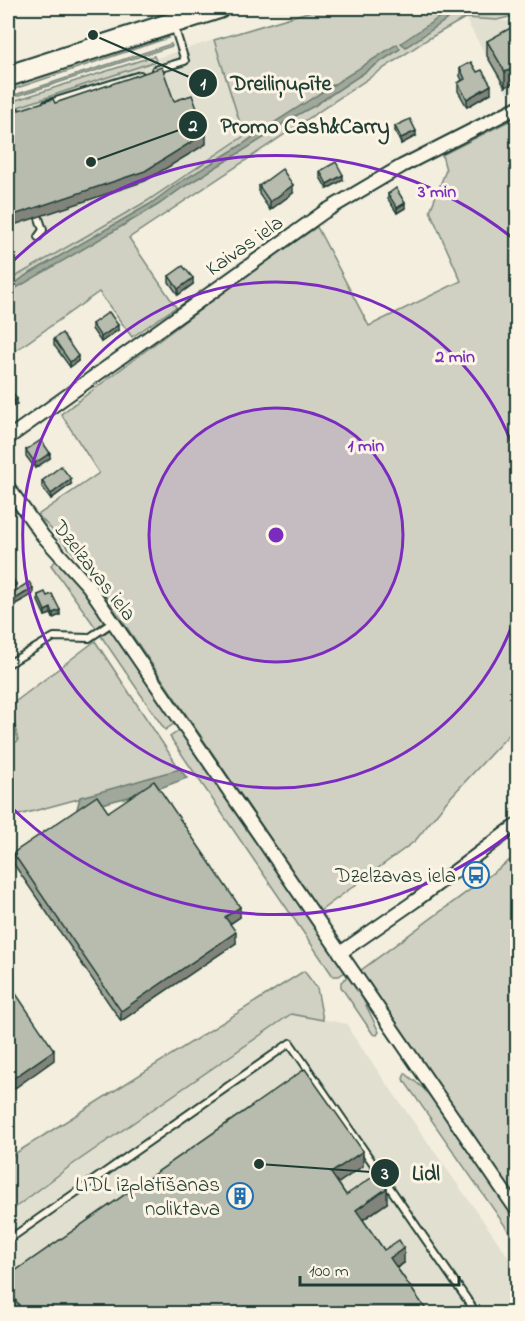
<svg xmlns="http://www.w3.org/2000/svg" width="525" height="1321" font-family="'Indie Flower',sans-serif">
	<rect width="100%" height="100%" fill="#f3eede"/>
	<filter id="ink" filterUnits="userSpaceOnUse"><feTurbulence type="fractalNoise" baseFrequency=".0167" numOctaves="2"/><feDisplacementMap in="SourceGraphic" scale="12" xChannelSelector="R" yChannelSelector="G"/><feConvolveMatrix kernelMatrix="1 2 1 2 8 2 1 2 1" color-interpolation-filters="sRGB"/></filter>
	<g filter="url(#ink)">
		<path fill="#e1dfd0" d="M 465,18 L 517,22 L 517,89 L 507,93 Z
			M 214,40 L 245,136 L 147,201 L 8,281 L 8,105 Z
			M 292,1014 L 348,1024 L 351,1033 L 517,1269 L 517,1313 L 8,1314 L 8,1213 L 77,1161 Z"/>
		<path fill="#d0d1c2" stroke="#78877b" stroke-width="1.5" d="M 321,8 L 517,8 L 517,15 L 497,20 L 465,18 L 428,39 L 129,238 L 176,307 L 132,337 L 99,292 L 8,356 L 8,281 L 147,201 L 244,136 L 214,40 Z
			M 164,35 L 168,38 L 8,91 L 8,84 Z
			M 171,44 L 172,46 L 8,99 L 8,97 Z
			M 154,56 L 156,61 L 15,108 L 13,101 Z
			M 517,117 L 517,726 L 447,801 L 415,841 L 320,911 L 85,566 L 38,515 L 99,473 L 61,414 L 252,271 L 317,227 L 369,326 L 461,281 L 430,211 L 446,170 L 442,155 Z
			M 58,559 L 87,593 L 105,621 L 96,628 L 51,565 Z
			M 111,629 L 175,723 L 165,730 L 101,636 Z
			M 95,641 L 181,771 L 8,818 L 8,746 L 18,741 L 11,705 Z
			M 180,730 L 345,972 L 339,976 L 333,976 L 170,737 Z
			M 517,855 L 517,1199 L 360,971 Z
			M 304,971 L 317,988 L 323,1020 L 291,1014 L 69,1167 L 8,1213 L 8,1158 Z
			M 348,976 L 360,993 L 379,1032 L 377,1035 L 373,1034 L 341,987 L 341,982 Z
			M 405,1073 L 424,1089 L 434,1101 L 517,1222 L 517,1243 L 403,1079 Z"/>
		<path fill="#a0a89b" stroke="#6c7d72" stroke-width="1.5" d="M 453,8 L 464,8 L 406,47 L 401,43 Z
			M 397,44 L 400,49 L 314,106 L 288,120 L 270,134 L 182,188 L 158,205 L 8,293 L 8,289 L 25,276 L 150,204 L 177,184 L 243,144 L 264,129 Z
			M 180,769 L 187,778 L 155,790 L 94,806 L 79,812 L 77,809 L 80,797 C 114,789 146,778 180,769 Z"/>
		<g fill="none" stroke-linecap="round" stroke-linejoin="round">
			<defs>
				<path id="lane" d="M 155,70 L 185,61 L 174,26
					M 46,104 L 140,75
					M 37,212 L 43,230 L 38,237
					M 8,664 L 54,637 L 89,638 L 113,622
					M 8,1240 L 290,1043 L 477,1314"/>
				<path id="street" d="M 8,438 L 324,212 L 402,166 L 518,107
					M 8,487 L 43,536 L 89,587 L 518,1212
					M 340,953 L 415,901 L 518,824"/>
				<path id="primary" d="M 8,76 L 219,8"/>
			</defs>
			<use href="#lane" stroke="#1f3d34" stroke-width="10"/>
			<use href="#street" stroke="#1f3d34" stroke-width="16"/>
			<use href="#primary" stroke="#1f3d34" stroke-width="24"/>
			<use href="#lane" stroke="#fcf5e5" stroke-width="6"/>
			<use href="#street" stroke="#fcf5e5" stroke-width="12"/>
			<use href="#primary" stroke="#fcf5e5" stroke-width="20"/>
		</g>
		<path fill="#9ea296" stroke="#1f3d34" stroke-width="1.5" d="M 518,32 L 518,81 L 505,87 L 487,56 L 487,41 Z
			M 460,68 L 477,72 L 491,93 L 467,107 L 458,91 L 458,83 L 462,80 L 460,76 Z
			M 395,126 L 416,136 L 401,144 L 395,131 Z
			M 320,171 L 343,180 L 327,189 L 320,177 Z
			M 259,186 L 293,193 L 270,210 L 259,194 Z
			M 388,194 L 405,208 L 397,213 L 388,199 Z
			M 169,276 L 193,284 L 178,295 L 169,282 Z
			M 92,324 L 118,330 L 101,342 L 92,329 Z
			M 54,339 L 78,361 L 70,367 L 54,345 Z
			M 26,450 L 50,458 L 35,468 L 26,456 Z
			M 42,481 L 71,484 L 51,499 L 42,487 Z
			M 33,594 L 12,606 L 9,600 L 9,595 Z
			M 38,595 L 47,596 L 60,615 L 53,618 L 51,614 L 45,616 L 38,601 Z
			M 108,812 L 240,917 L 230,924 L 236,943 L 121,1021 L 13,863 L 13,853 Z
			M 363,1166 L 338,1183 L 346,1195 L 387,1203 L 363,1220 L 384,1250 L 404,1263 L 397,1268 L 429,1314 L 14,1314 L 8,1304 L 8,1276 Z"/>
		<path fill="#81847a" stroke="#1f3d34" stroke-width="1.5" d="M 518,66 L 518,81 L 505,87 L 505,72 Z
			M 491,85 L 491,93 L 467,107 L 467,99 Z
			M 416,131 L 416,136 L 401,144 L 401,138 Z
			M 206,133 L 206,144 L 145,181 L 8,227 L 8,217 Z
			M 343,175 L 343,180 L 327,189 L 327,184 Z
			M 293,185 L 293,193 L 270,210 L 270,202 Z
			M 405,203 L 405,208 L 397,213 L 397,208 Z
			M 193,278 L 193,284 L 178,295 L 178,289 Z
			M 118,325 L 118,330 L 101,342 L 101,337 Z
			M 78,356 L 78,361 L 70,367 L 70,362 Z
			M 17,399 L 17,404 L 8,410 L 8,405 Z
			M 50,453 L 50,458 L 35,468 L 35,463 Z
			M 71,479 L 71,484 L 51,499 L 51,494 Z
			M 16,584 L 16,589 L 8,595 L 8,589 Z
			M 33,588 L 33,594 L 12,606 L 12,601 Z
			M 51,608 L 51,614 L 45,616 L 45,611 Z
			M 60,610 L 60,615 L 53,618 L 53,613 Z
			M 240,907 L 240,917 L 225,927 L 225,917 Z
			M 236,932 L 236,943 L 121,1021 L 121,1011 Z
			M 54,1050 L 54,1060 L 8,1093 L 8,1082 Z
			M 363,1151 L 363,1166 L 331,1188 L 331,1173 Z
			M 387,1188 L 387,1203 L 356,1224 L 356,1210 Z
			M 404,1248 L 404,1263 L 390,1272 L 390,1258 Z"/>
		<path fill="#b8bcae" stroke="#1f3d34" stroke-width="1.5" d="M 514,26 L 518,32 L 518,66 L 505,72 L 487,41 Z
			M 471,62 L 477,72 L 482,70 L 491,85 L 467,99 L 458,83 L 465,79 L 460,68 Z
			M 162,67 L 174,101 L 192,95 L 206,133 L 145,171 L 8,217 L 8,112 L 19,108 L 19,110 L 53,99 L 55,103 Z
			M 410,119 L 416,131 L 401,138 L 395,126 Z
			M 336,162 L 343,175 L 327,184 L 320,171 Z
			M 282,169 L 293,185 L 270,202 L 259,186 Z
			M 396,188 L 405,203 L 397,208 L 388,194 Z
			M 183,266 L 193,278 L 178,289 L 169,276 Z
			M 109,312 L 118,325 L 101,337 L 92,324 Z
			M 62,333 L 78,356 L 70,362 L 54,339 Z
			M 8,385 L 17,399 L 8,405 Z
			M 41,440 L 50,453 L 35,463 L 26,450 Z
			M 61,466 L 71,479 L 51,494 L 42,481 Z
			M 10,574 L 16,584 L 8,589 L 8,575 Z
			M 29,582 L 33,588 L 12,601 L 9,595 Z
			M 45,592 L 47,596 L 52,594 L 60,610 L 53,613 L 51,608 L 45,611 L 38,595 Z
			M 154,781 L 240,907 L 225,917 L 236,932 L 121,1011 L 13,853 L 97,796 L 108,812 Z
			M 8,982 L 54,1050 L 8,1082 Z
			M 305,1069 L 363,1151 L 331,1173 L 346,1195 L 377,1174 L 387,1188 L 356,1210 L 384,1250 L 399,1240 L 404,1248 L 390,1258 L 429,1314 L 25,1314 L 8,1289 L 8,1276 Z"/>
	</g>
	<circle cx="276" cy="535" r="127" fill="#7b2cbf" fill-opacity=".12"/>
	<g fill="none" stroke="#7b2cbf" stroke-width="3">
		<circle cx="276" cy="535" r="127"/>
		<path d="M517 611A253 253 0 1 1 517 459"/>
		<path d="M515 830A380 380 0 0 1 10 806M10 264A380 380 0 0 1 515 240"/>
	</g>
	<defs>
		<symbol id="bus-ring" viewBox="-11 -11 22 22"><circle r="9.5" fill="#fcf5e5" stroke="#1f6fb2" stroke-width="1.5"/><path d="M-5-6H5V4H4V6H2V4H-2V6H-4V4H-5ZM-3.5-4V0h7V-4ZM-3.5 1.2v1.5H-2V1.2ZM2 1.2v1.5H3.5V1.2Z" fill="#1f6fb2"/></symbol>
		<symbol id="building-ring" viewBox="-11 -11 22 22"><circle r="9.5" fill="#fcf5e5" stroke="#1f6fb2" stroke-width="1.5"/><path d="M-4-6H4V6H1V3H-1V6H-4ZM-2.5-4.3h1.7v1.8h-1.7ZM.8-4.3h1.7v1.8H.8ZM-2.5-1h1.7V.8h-1.7ZM.8-1h1.7V.8H.8Z" fill="#1f6fb2"/></symbol>
	</defs>
	<g fill-rule="evenodd">
		<use href="#bus-ring" x="461" y="860" width="30" height="30"/>
		<use href="#building-ring" x="225" y="1181" width="30" height="30"/>
	</g>
	<g text-anchor="middle" stroke-width="6" stroke-linejoin="round" paint-order="stroke">
		<g font-size="21" fill="#1f3d34" stroke="#fcf5e5">
			<text transform="translate(244 245) rotate(-35)" y="7">Kaivas iela</text>
			<text transform="translate(95 570) rotate(52)" y="7">Dzelzavas iela</text>
		</g>
		<g font-size="21" fill="#1f3d34" stroke="#fcf5e5" text-anchor="end">
			<text x="456" y="882">Dzelzavas iela</text>
			<text x="220" y="1191">LIDL izplatīšanas<tspan x="220" dy="24">noliktava</tspan></text>
		</g>
	</g>
	<circle cx="276" cy="535" r="9" fill="#7b2cbf" stroke="#fcf5e5" stroke-width="3"/>
	<g font-size="18" text-anchor="middle" font-weight="bold" fill="#7b2cbf" stroke="#fcf5e5" stroke-width="6" stroke-linejoin="round" paint-order="stroke">
		<text x="437" y="197">3 min</text>
		<text x="455" y="362">2 min</text>
		<text x="366" y="451">1 min</text>
	</g>
	<path fill="none" stroke="#1f3d34" stroke-width="2" d="M93 35L203 83M91 162L193 125M259 1164L385 1173"/>
	<g fill="#1f3d34" stroke="#fcf5e5" stroke-width="2">
		<circle cx="93" cy="35" r="6"/>
		<circle cx="91" cy="162" r="6"/>
		<circle cx="259" cy="1164" r="6"/>
		<circle cx="203" cy="83" r="15"/>
		<circle cx="193" cy="125" r="15"/>
		<circle cx="385" cy="1173" r="15"/>
	</g>
	<g font-size="18" text-anchor="middle" font-weight="bold" fill="#fff">
		<text x="203" y="89">1</text>
		<text x="193" y="131">2</text>
		<text x="385" y="1179">3</text>
	</g>
	<g font-size="22" text-anchor="middle" font-weight="bold" fill="#1f3d34" stroke="#fcf5e5" stroke-width="6" stroke-linejoin="round" paint-order="stroke">
		<text x="281" y="90">Dreiliņupīte</text>
		<text x="305" y="133">Promo Cash&amp;Carry</text>
		<text x="426" y="1180">Lidl</text>
	</g>
	<rect width="525" height="1321" fill="none" stroke="#fcf5e5" stroke-width="30"/>
	<rect x="15" y="15" width="495" height="1291" fill="none" stroke="#1f3d34" stroke-width="2" filter="url(#ink)"/>
	<path d="M300 1276v9h159v-9" fill="none" stroke="#1f3d34" stroke-width="3"/>
	<text x="309" y="1276" font-size="18" fill="#1f3d34" stroke="#fcf5e5" stroke-width="4.5" paint-order="stroke">100 m</text>
</svg>
